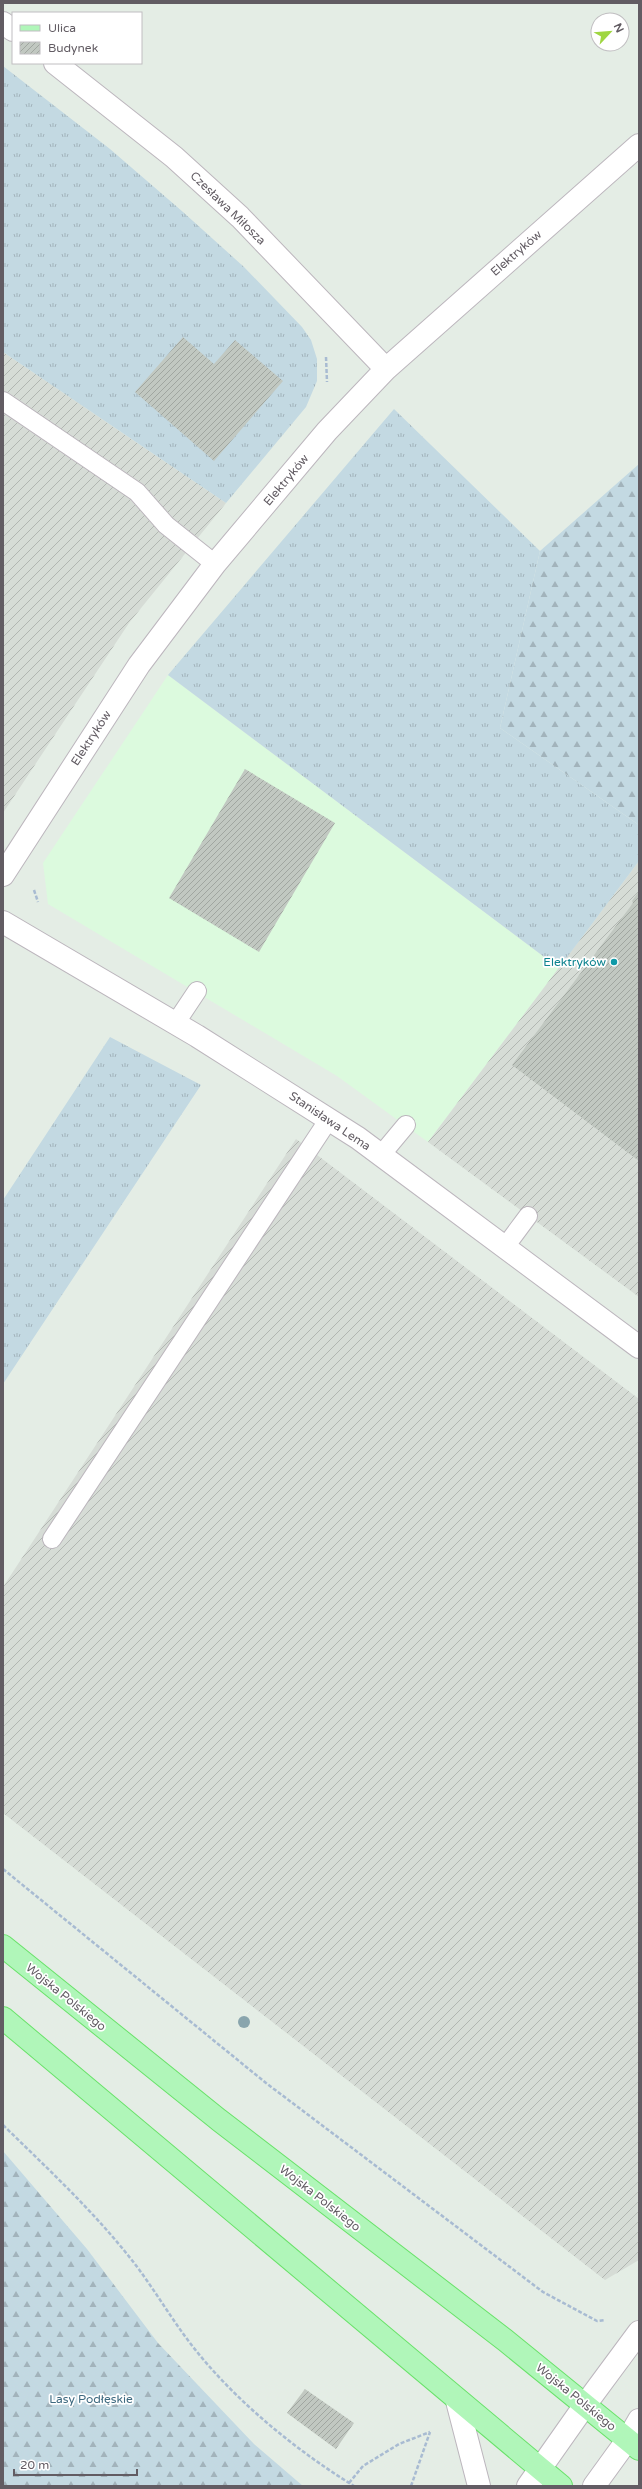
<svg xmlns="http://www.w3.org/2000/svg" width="642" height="2489" font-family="'Varela Round',sans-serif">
	<defs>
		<pattern id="industrial-furrows" width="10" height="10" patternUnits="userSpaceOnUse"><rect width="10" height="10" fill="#d6dcd6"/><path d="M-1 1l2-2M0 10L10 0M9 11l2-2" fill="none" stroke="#b1b6b1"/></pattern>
		<pattern id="grass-tufts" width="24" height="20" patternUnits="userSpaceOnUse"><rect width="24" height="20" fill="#c3d9e2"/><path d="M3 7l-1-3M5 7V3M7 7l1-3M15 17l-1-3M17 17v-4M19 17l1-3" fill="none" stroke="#a2b3bb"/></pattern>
		<pattern id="forest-firs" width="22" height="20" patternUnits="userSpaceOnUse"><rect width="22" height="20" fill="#c3d9e2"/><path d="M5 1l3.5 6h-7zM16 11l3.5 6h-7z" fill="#a2b3bb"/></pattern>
		<pattern id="building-hatch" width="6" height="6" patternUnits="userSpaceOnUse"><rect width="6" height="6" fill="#c1c8c1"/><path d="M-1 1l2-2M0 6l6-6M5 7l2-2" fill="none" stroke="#a0a6a0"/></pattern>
	</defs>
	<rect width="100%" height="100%" fill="#e4ede5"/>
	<path fill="#dcfade" d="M 168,675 L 559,968 L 428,1142 L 337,1076 L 48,904 L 43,863 Z"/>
	<path fill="url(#industrial-furrows)" d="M 3,352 L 226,503 L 129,623 L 3,813 Z
		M 639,861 L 639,1297 L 428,1142 Z
		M 296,1139 L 639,1399 L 639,2260 L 605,2280 L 3,1813 L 3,1587 Z"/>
	<path fill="url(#grass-tufts)" d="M 3,66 L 110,149 L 183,212 L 244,267 L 302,327 L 311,340 L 317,359 L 317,381 L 306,407 L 226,503 L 3,352 Z
		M 394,409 L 540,551 L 500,728 L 639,825 L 639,861 L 559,968 L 168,675 Z
		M 110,1037 L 201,1085 L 3,1384 L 3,1200 Z"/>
	<path fill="url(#forest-firs)" d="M 639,464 L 639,825 L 500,728 L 540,551 Z
		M 3,2151 L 87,2249 L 158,2343 L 254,2444 L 303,2486 L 3,2486 Z"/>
	<path fill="url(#building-hatch)" d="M 183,337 L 214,364 L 235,340 L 283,381 L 214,461 L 135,392 Z
		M 245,769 L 335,823 L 259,952 L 169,898 Z
		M 639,891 L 639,1161 L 512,1065 L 633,903 L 632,901 Z
		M 305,2389 L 354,2423 L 336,2449 L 287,2413 Z"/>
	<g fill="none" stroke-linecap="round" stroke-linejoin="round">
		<defs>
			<path id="lane" d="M 3,401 L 137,492 L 166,525 L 215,564
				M 175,1024 L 197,991
				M 381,1155 L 406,1125
				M 505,1247 L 528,1216
				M 52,1539 L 329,1119"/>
			<path id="street" d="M 3,23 L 13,30
				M 55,63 L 174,157 L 240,217 L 386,369
				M 3,875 L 139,665 L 215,564 L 327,431 L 386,369 L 639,145
				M 3,922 L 197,1036 L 358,1138 L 639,1347
				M 585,2405 L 639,2332
				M 628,2439 L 639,2420"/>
			<path id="secondary" d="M 457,2401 L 479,2486
				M 528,2486 L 585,2405
				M 594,2486 L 628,2439"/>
			<path id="primary" d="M 3,1946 L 219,2120 L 505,2340 L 639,2449
				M 3,2018 L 561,2486"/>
		</defs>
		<use href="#lane" stroke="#bcb6bd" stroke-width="20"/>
		<use href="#street" stroke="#bcb6bd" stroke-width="24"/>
		<use href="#secondary" stroke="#bcb6bd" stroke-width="24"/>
		<use href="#primary" stroke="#69e26a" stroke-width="24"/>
		<path stroke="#a8bbd2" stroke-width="2.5" stroke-dasharray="4 2" stroke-linecap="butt" d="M 326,357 L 327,382
			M 34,890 L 38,902
			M 3,1869 L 266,2083 L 543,2292 L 597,2321 L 605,2320
			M 3,2125 C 46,2167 89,2207 127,2254 C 150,2282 168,2314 190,2343 C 233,2399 294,2449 354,2486
			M 349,2483 L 363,2466 L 399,2444 L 430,2432
			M 411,2486 L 430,2432"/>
		<use href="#lane" stroke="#fff" stroke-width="18"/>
		<use href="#street" stroke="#fff" stroke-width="22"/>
		<use href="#secondary" stroke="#fff" stroke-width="22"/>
		<use href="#primary" stroke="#b0f6b9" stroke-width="22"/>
	</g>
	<circle fill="#89a5ad" cx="244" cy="2022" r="6"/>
	<circle fill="#0f9aa8" stroke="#fff" stroke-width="1.5" cx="614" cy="962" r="4"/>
	<g text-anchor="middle" stroke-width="3.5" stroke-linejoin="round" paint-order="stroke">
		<g font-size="12" fill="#625c63" stroke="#fff">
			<text transform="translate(228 208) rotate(44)" y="4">Czesława Miłosza</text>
			<text transform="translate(516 253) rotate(-41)" y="4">Elektryków</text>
			<text transform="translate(286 480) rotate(-50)" y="4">Elektryków</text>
			<text transform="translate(91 738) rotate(-57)" y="4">Elektryków</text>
			<text transform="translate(330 1121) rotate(34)" y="4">Stanisława Lema</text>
			<text transform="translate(66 1997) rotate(39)" y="4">Wojska Polskiego</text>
			<text transform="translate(320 2198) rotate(38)" y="4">Wojska Polskiego</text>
			<text transform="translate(576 2397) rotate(39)" y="4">Wojska Polskiego</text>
		</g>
		<g font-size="12" fill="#0d838f" stroke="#fff" text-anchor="end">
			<text x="606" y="966">Elektryków</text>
		</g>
		<g font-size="12" fill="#3e6a80" stroke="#fff">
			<text x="91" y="2403">Lasy Podłęskie</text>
		</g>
	</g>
	<rect width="642" height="2489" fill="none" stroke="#625c63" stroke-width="8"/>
	<rect x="12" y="12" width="130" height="52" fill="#ffffff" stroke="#c0bec1"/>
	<rect x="20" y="25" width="20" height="6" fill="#b0f6b9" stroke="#c0bec1"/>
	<text x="48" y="32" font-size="12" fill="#625c63">Ulica</text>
	<rect x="20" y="42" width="20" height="12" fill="url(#building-hatch)" stroke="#c0bec1"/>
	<text x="48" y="52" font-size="12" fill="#625c63">Budynek</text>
	<g transform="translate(610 32) rotate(64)"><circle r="19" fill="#ffffff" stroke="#c0bec1"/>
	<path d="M0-3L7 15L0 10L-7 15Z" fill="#9fd641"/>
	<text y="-6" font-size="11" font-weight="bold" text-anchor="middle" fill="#625c63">N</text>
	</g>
	<path d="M14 2469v6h123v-6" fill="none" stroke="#625c63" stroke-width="2"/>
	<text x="20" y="2469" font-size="12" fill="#625c63" stroke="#ffffff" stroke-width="3" paint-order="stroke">20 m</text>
</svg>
